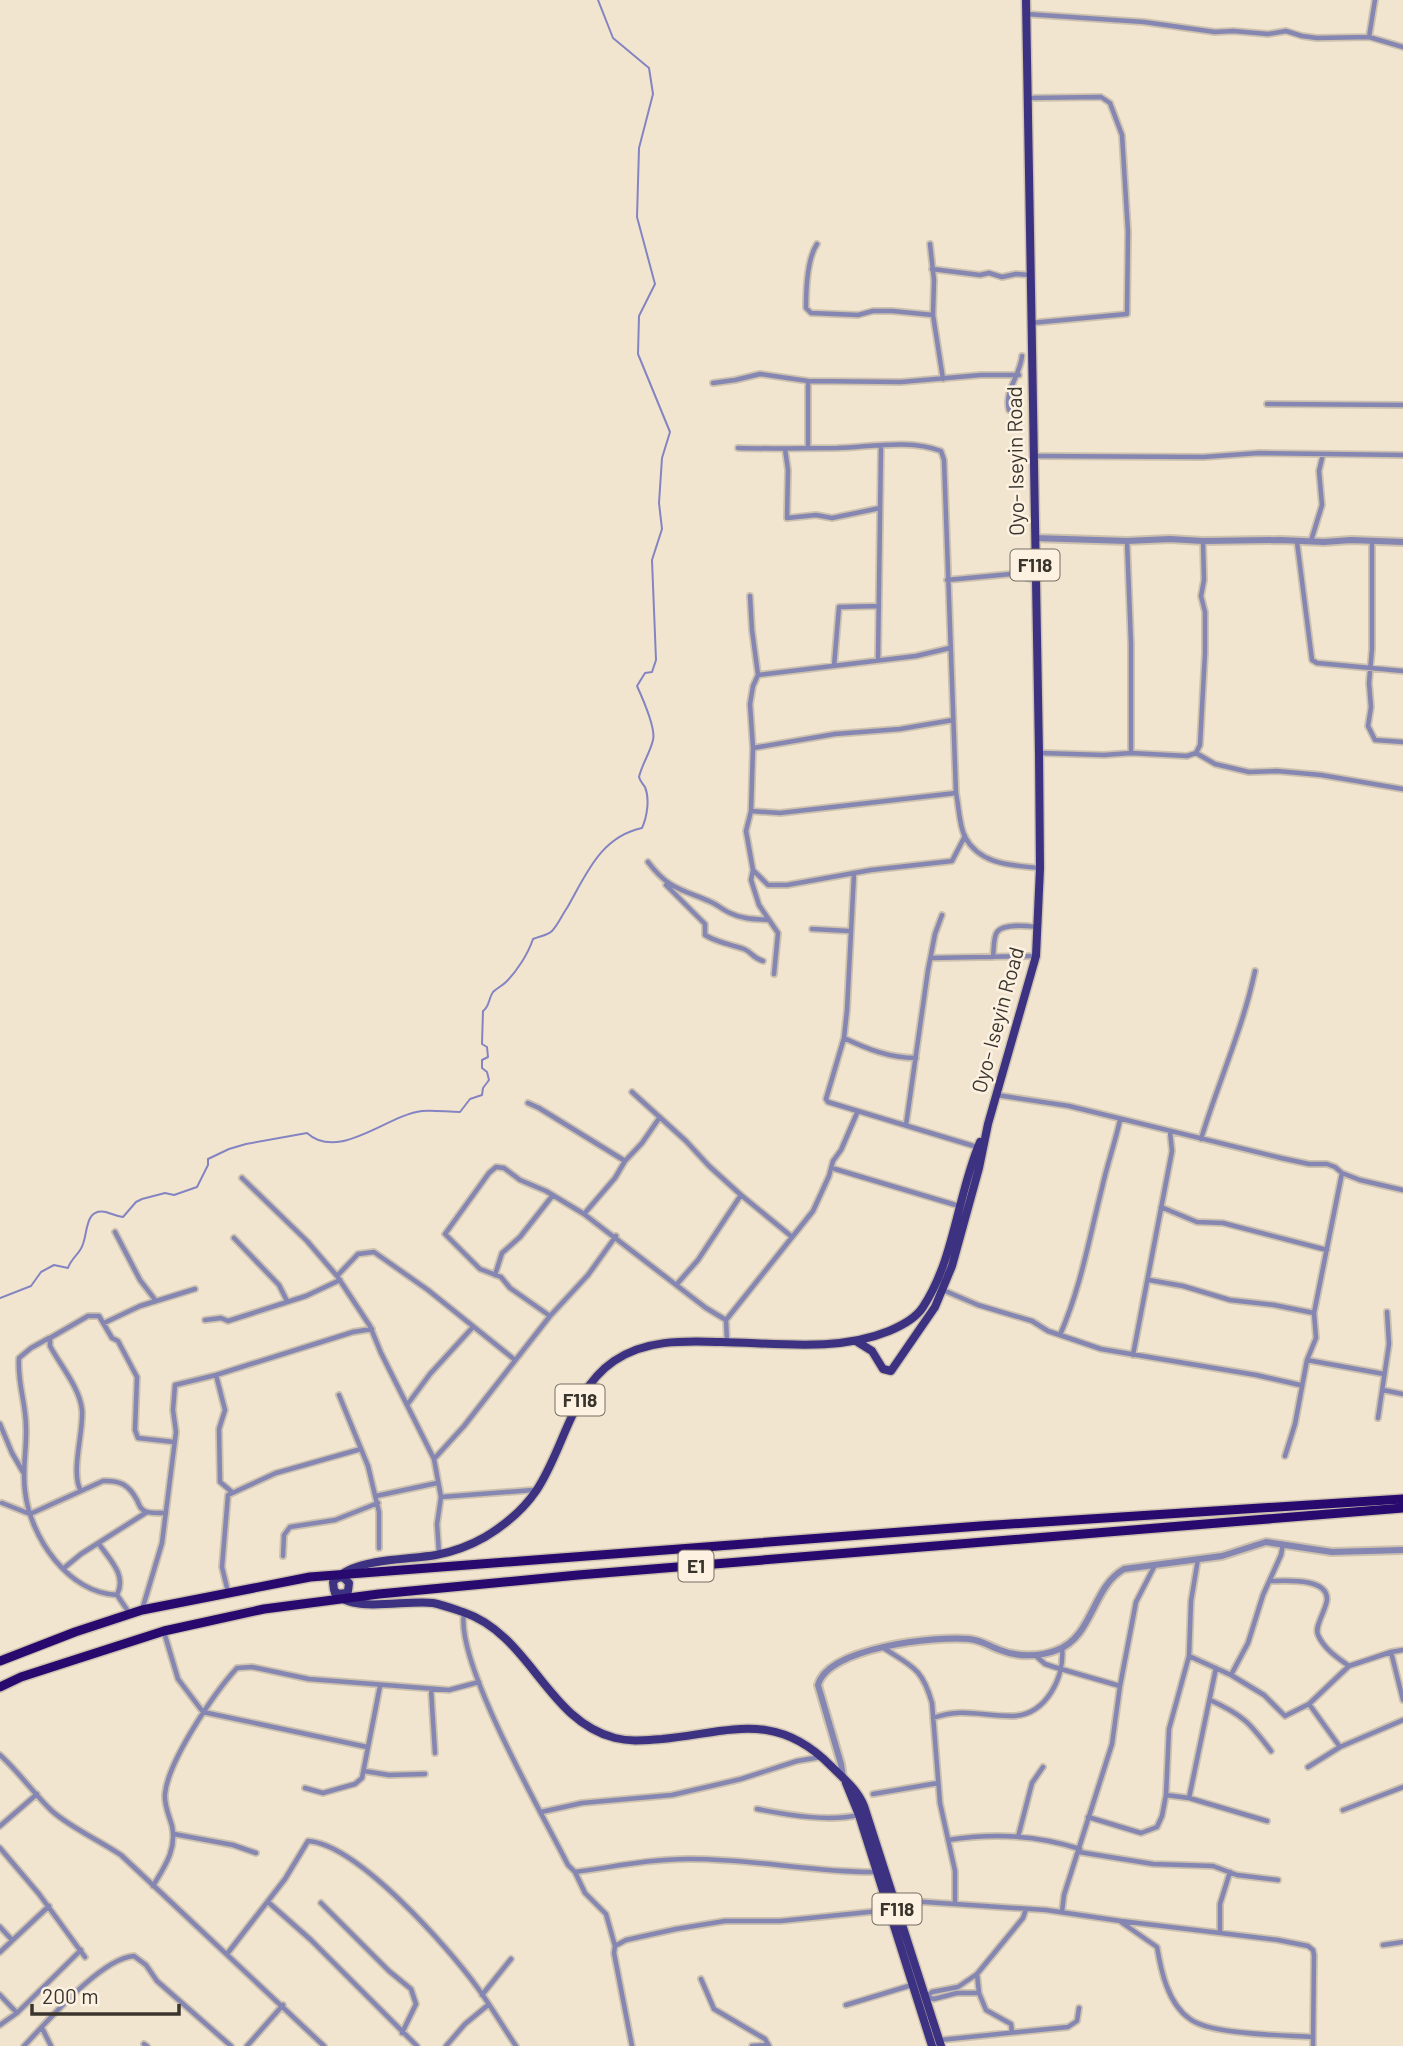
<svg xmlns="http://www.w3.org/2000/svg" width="1403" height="2046" font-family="Barlow,sans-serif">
	<rect width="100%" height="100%" fill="#f2e5d0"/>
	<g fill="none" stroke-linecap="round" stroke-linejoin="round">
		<path stroke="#8584c2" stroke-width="2" d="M 0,1298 L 31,1286 L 41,1272 L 54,1265 L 68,1268 C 72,1257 80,1254 83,1244 C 88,1231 85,1208 106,1212 C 112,1214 116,1216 123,1217 L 136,1202 L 142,1199 L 165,1193 L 174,1195 L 197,1187 L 208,1165 L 208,1159 L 229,1149 L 246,1144 L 307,1133 C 339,1162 387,1115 422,1111 C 434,1110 448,1112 460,1112 L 470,1099 L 482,1095 L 483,1088 L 489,1080 L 487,1072 L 482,1068 L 482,1060 L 488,1057 L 487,1047 L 482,1044 L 483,1011 C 490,1006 488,999 493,992 C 497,988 502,986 506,982 C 517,971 528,954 533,939 C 539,936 547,936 552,931 C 558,925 562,915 567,908 C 586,875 600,837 642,828 C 647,817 650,799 645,787 C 643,784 640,781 639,777 C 642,764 650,753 653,740 C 656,729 642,697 637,686 L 645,673 L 652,672 L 656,660 L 652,560 L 662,529 L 659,503 L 662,458 L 670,432 L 638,354 L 639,316 L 655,284 L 637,217 L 639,148 L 653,94 L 649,68 L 613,38 L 598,0"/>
		<defs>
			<path id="minor" d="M 1026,14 L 1144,22 L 1215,32 L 1233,31 L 1268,34 L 1286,31 L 1302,36 L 1317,38 L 1369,37 L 1403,47
				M 1369,37 L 1375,0
				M 1027,98 L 1101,97 L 1110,103 L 1122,135 L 1128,232 L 1127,314 L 1031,323
				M 817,244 C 807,259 806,290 806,308 L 811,313 L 858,315 L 873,311 L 892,311 L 933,315
				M 930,244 L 934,280 L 933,315 L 943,379
				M 932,269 L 980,275 L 989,273 L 1002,277 L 1016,274 L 1030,275
				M 808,381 L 808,446
				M 713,383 L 735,380 L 760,374 L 808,381 L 901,382 L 981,375 L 1019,375
				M 1267,404 L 1403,405
				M 1009,410 C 1004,391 1020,376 1022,356
				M 738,448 C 772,449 804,448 837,448 C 871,447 909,439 941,451 L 944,460 L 956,793 C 959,807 959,825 965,837 C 980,865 1012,865 1039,868
				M 785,449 L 788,470 L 787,518 L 816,515 L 832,518 L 880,508
				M 1033,456 L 1203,457 L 1259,453 L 1403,455
				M 1127,541 L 1131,644 L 1131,753
				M 1311,541 L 1322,505 L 1319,471 L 1323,454
				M 1372,541 L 1372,649 L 1369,683 L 1371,707 L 1368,726 L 1375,740 L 1403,742
				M 1297,542 L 1312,660 L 1317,663 L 1403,671
				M 947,580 L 1011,574 L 1035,580
				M 750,596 L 752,630 L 758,675 L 753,686 L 750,704 L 753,748 L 751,811 L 746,831 L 753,870 L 751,880 L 759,905 L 778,933 L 774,974
				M 878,660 L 881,446
				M 834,666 L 839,607 L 879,606
				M 758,675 L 916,656 L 950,648
				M 753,748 L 835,734 L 900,729 L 953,720
				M 1040,753 L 1104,755 L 1131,753 L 1187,756 L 1196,753 L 1200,745 L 1205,653 L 1205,612 L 1201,596 L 1204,580 L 1203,541
				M 1196,753 L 1215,764 L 1249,772 L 1277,771 L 1321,775 L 1403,789
				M 751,811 L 780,813 L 956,793
				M 648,862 C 669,890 682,889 711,902 C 718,905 723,910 730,913 C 742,919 755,919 768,920
				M 753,870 L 768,885 L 787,885 L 871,870 L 952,861 L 965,836
				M 854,874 L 847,1010 L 844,1038 L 826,1099 L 828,1102 L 977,1147
				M 666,885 L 705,924 L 705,935 C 718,943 730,944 744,949 C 752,952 752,958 763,961
				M 812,929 L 849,931
				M 993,957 C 994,950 993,938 997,932 C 1004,923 1028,926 1038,927
				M 931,958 L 1035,956
				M 844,1038 C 867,1049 890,1058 916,1058
				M 632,1092 L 686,1141 L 709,1166 L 741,1195 L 791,1236
				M 997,1095 L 1069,1106 L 1281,1158 L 1309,1164 L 1327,1164 L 1335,1167 L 1342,1173 L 1360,1180 L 1403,1190
				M 528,1103 L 539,1108 L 625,1161
				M 906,1125 L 928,970 L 935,934 L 942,915
				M 1201,1139 C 1218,1083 1243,1028 1255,971
				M 835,1169 L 959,1206
				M 242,1178 L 307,1241 L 337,1276 L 370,1326 L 381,1353 L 434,1459 L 441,1497 L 437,1524 L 439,1553
				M 1161,1207 L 1197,1222 L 1223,1223 L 1327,1250
				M 584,1214 L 615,1178 L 625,1161 L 642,1143 L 660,1117
				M 115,1232 L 140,1280 L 156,1301
				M 234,1238 L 279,1285 L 287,1301
				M 495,1275 L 502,1253 L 520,1237 L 553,1195
				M 337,1276 L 358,1254 L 374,1252 L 428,1290 L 515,1360
				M 1149,1280 L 1183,1286 L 1230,1300 L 1274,1305 L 1314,1313
				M 677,1284 L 698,1260 L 741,1195
				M 943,1290 L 978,1305 L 1032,1321 L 1048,1331 L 1101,1349 L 1256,1375 L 1300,1385
				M 550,1316 L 510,1288 L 501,1277 L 480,1269 L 445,1234 L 489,1173 L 496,1167 L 504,1168 L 520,1180 L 546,1191 L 584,1214 L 706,1308 L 726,1320 L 727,1342
				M 205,1320 L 221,1318 L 228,1321 L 306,1296 L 340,1280
				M 726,1320 L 813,1211 L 829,1176 L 833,1161 L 841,1150 L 857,1113
				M 104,1323 L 140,1306 L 195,1289
				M 1060,1335 C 1081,1287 1089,1239 1102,1188 C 1107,1165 1115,1143 1120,1120
				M 49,1338 L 31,1348 L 19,1358 C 17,1382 26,1403 26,1427 C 27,1448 22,1470 25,1491 C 30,1537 68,1593 117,1595 L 130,1614
				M 1133,1355 L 1172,1151 L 1170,1132
				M 1307,1360 L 1384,1374
				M 216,1375 L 225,1410 L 219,1429 L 220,1482 L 232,1492
				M 1383,1390 L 1403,1394
				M 339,1395 L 368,1466 L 379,1512 L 379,1548
				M 407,1405 L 430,1374 L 473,1327
				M 1378,1418 L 1389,1344 L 1387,1312
				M 0,1424 L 12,1453 L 23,1472
				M 1285,1456 L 1295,1424 L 1307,1360 L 1316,1338 L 1314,1313 L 1342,1173
				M 434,1459 L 464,1426 L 550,1316 L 588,1275 L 616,1236
				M 81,1491 C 70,1473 84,1431 82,1410 C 80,1388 60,1365 50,1346 L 50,1338 L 88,1316 L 99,1316 L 112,1338 L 118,1341 L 137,1377 L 135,1430 L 138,1438 L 174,1442
				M 376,1496 L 437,1483
				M 441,1497 L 533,1490
				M 2,1503 L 30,1514 L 103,1481 C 120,1480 129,1485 137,1500 C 139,1504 139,1507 143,1510 C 148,1514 159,1513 166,1513
				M 99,1544 C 110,1560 127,1575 117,1595
				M 283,1556 L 284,1535 L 290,1527 L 335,1520 L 378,1503
				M 64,1568 L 81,1554 L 147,1512
				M 1270,1581 C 1284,1581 1327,1577 1327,1599 C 1327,1605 1322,1614 1320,1620 C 1318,1625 1316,1630 1318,1635 C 1324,1649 1338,1658 1349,1666
				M 228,1592 L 222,1567 L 228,1495 L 276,1473 L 361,1449
				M 142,1610 L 162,1543 L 176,1432 L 173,1410 L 175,1385 L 216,1375 L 353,1332 L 372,1329
				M 464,1613 C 455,1663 543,1815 568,1865 L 575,1872 L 585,1893 L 606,1914 L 615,1946
				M 164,1632 L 178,1679 L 203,1712 L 367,1747
				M 882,1647 C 911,1666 922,1667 932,1703 L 940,1803 L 955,1871 L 955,1903
				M 1391,1652 L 1403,1700
				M 1036,1656 L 1045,1664 L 1054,1667 L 1120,1686
				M 1189,1656 L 1231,1675 L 1264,1695 L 1285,1716 L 1309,1704 L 1349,1666 L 1391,1652 L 1403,1650
				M 1231,1675 L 1248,1643 L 1263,1595 L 1281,1555 L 1283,1544
				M 431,1689 L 435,1753
				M 1210,1700 C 1243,1715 1250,1723 1271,1751
				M 1309,1704 L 1340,1747
				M 933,1718 C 964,1707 984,1717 1014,1716 C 1047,1714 1065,1676 1062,1648
				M 0,1755 C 19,1772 34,1794 52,1811 C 71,1828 99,1840 121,1855 L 324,2046
				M 1308,1767 L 1340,1747 L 1403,1720
				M 364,1771 L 389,1775 L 425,1774
				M 305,1788 L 323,1793 L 355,1784 L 362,1778 L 380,1686
				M 873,1794 L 938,1783
				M 1166,1795 L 1189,1798 L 1267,1821
				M 1189,1798 L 1216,1668
				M 757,1809 C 789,1815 827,1822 859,1815
				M 1343,1810 L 1403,1787
				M 541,1812 L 582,1803 L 672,1795 L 741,1779 L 797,1761 L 821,1757
				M 1088,1817 L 1141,1833 L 1157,1827 L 1162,1816 L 1166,1795 L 1169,1729 L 1189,1656 L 1191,1601 L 1198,1559
				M 0,1826 L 37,1794
				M 174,1834 L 233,1845 L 256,1853
				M 1018,1837 L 1032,1783 L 1043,1767
				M 948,1840 C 992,1833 1037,1835 1080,1849
				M 0,1848 L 39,1894 L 85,1957
				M 1079,1852 L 1153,1864 L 1213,1866 L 1237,1875 L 1278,1880
				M 575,1872 C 613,1867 650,1859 688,1859 C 751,1858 814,1873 877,1872
				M 153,1886 C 165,1866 177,1849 172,1826 C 169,1815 164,1805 165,1794 C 168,1761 214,1693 237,1668 L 252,1667 L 309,1679 L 449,1690 L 479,1682
				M 895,1900 L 1046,1910 L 1121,1921 L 1278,1940 L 1308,1946 L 1313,1950 L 1314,1955 L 1313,2046
				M 268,1902 L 311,1940 L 417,2046
				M 321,1903 L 389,1971 L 411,1989 L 416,2004 L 402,2033
				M 1062,1912 L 1064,1895 L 1112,1744 L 1120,1686 L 1136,1602 L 1154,1567
				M 1121,1922 L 1157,1947 C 1161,1971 1168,2004 1190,2019 C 1211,2035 1284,2035 1312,2037
				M 0,1927 L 12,1940
				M 1220,1933 L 1220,1904 L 1230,1872
				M 1383,1945 L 1403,1942
				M 0,1952 L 49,1906
				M 227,1954 L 285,1879 L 308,1841 C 357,1844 448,1947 477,1987 C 491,2006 503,2027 516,2046
				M 977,1974 L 979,1993 L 986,2010 L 1011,2024 L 1012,2032
				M 701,1979 L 714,2009 L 765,2039 L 769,2046
				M 0,1995 L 17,2013
				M 482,1995 L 511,1959
				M 926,1997 L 932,1992 L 958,1987 L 977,1974 L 1023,1918 L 1026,1909
				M 926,1997 L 934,1999 L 957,1993 L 979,1993
				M 846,2005 L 912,1985
				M 0,2025 L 17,2013 L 81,1950
				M 42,2028 L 51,2046
				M 940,2040 L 1068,2027 L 1077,2021 L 1079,2008
				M 144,2044 L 147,2046
				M 24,2046 C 47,2022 101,1958 134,1956 L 146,1965 L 157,1981 L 231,2046
				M 247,2046 L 283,2005
				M 446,2046 L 465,2024 L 488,2005
				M 632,2046 L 614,1953 L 615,1946 L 626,1940 L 676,1929 L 725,1921 L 780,1921 L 889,1910
				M 752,2046 L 768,2045"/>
			<path id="tertiary" d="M 1035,538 L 1127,541 L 1170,539 L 1203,541 L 1281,540 L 1324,542 L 1351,540 L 1403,542
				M 843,1778 L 841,1764 L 818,1685 C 828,1647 936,1636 969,1639 C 981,1640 989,1646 1000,1650 C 1017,1657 1040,1657 1057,1650 C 1093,1637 1092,1587 1124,1569 L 1222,1556 L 1266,1542 L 1332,1552 L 1403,1550"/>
			<path id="primary" d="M 856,1341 L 872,1351 L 883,1369 L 891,1371 L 935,1307 L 952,1266 L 979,1168 L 988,1124 L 1036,956 L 1040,868 L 1039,753 L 1026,0
				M 335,1580 C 354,1558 408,1560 436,1555 C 452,1552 471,1545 485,1537 C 505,1525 523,1510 536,1491 C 564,1450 571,1390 614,1361 C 646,1339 685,1341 721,1342 C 776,1343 838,1352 889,1331 C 901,1326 916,1318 923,1307 C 955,1258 957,1196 980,1142
				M 335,1593 C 353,1614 407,1599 433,1603 C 443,1605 454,1609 463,1612 C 531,1635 546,1720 615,1738 C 631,1742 646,1740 662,1739 C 730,1732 776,1710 831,1766 C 844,1779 857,1789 864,1806 L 941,2046
				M 340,1598 L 348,1591 L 349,1583 L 343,1577 L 337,1578 L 333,1582 L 334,1590 L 338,1594 L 346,1593
				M 846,1783 L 859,1815 L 932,2046"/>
			<path id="motorway" d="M 0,1661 L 75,1632 L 142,1610 L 310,1577 L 980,1526 L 1403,1499
				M 0,1687 L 21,1677 L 164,1631 L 264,1609 L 379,1594 L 578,1575 L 1403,1508"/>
		</defs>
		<use href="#minor" stroke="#cdc2af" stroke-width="8"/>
		<use href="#tertiary" stroke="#cdc2af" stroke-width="10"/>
		<use href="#primary" stroke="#cdc2af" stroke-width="11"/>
		<use href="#motorway" stroke="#cdc2af" stroke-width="12"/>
		<use href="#minor" stroke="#8686b3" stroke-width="4.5"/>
		<use href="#tertiary" stroke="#8686b3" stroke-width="6"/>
		<use href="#primary" stroke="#3d3282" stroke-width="8"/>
		<use href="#motorway" stroke="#280a6f" stroke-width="9"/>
	</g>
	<g text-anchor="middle" stroke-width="5" stroke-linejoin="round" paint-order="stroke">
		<g fill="#fdf2e2" stroke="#746d63" stroke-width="2">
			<rect x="1010.5" y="549.5" width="49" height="31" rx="5"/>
			<rect x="555.5" y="1384.5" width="49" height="31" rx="5"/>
			<rect x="678.5" y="1550.5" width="35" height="31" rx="5"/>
			<rect x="872.5" y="1893.5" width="49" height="31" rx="5"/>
		</g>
		<g font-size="19" font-weight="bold" fill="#39342c">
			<text x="1035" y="572">F118</text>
			<text x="580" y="1407">F118</text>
			<text x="696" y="1573">E1</text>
			<text x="897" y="1916">F118</text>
		</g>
		<g font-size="21" fill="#39342c" stroke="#fdf2e2">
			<text transform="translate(1016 461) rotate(-91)" y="7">Oyo- Iseyin Road</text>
			<text transform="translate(998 1020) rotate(-75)" y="7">Oyo- Iseyin Road</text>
		</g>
	</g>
	<path d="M32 2004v10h147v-10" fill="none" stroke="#39342c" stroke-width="3.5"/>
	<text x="42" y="2004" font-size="21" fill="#39342c" stroke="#fdf2e2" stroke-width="5" paint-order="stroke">200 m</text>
</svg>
